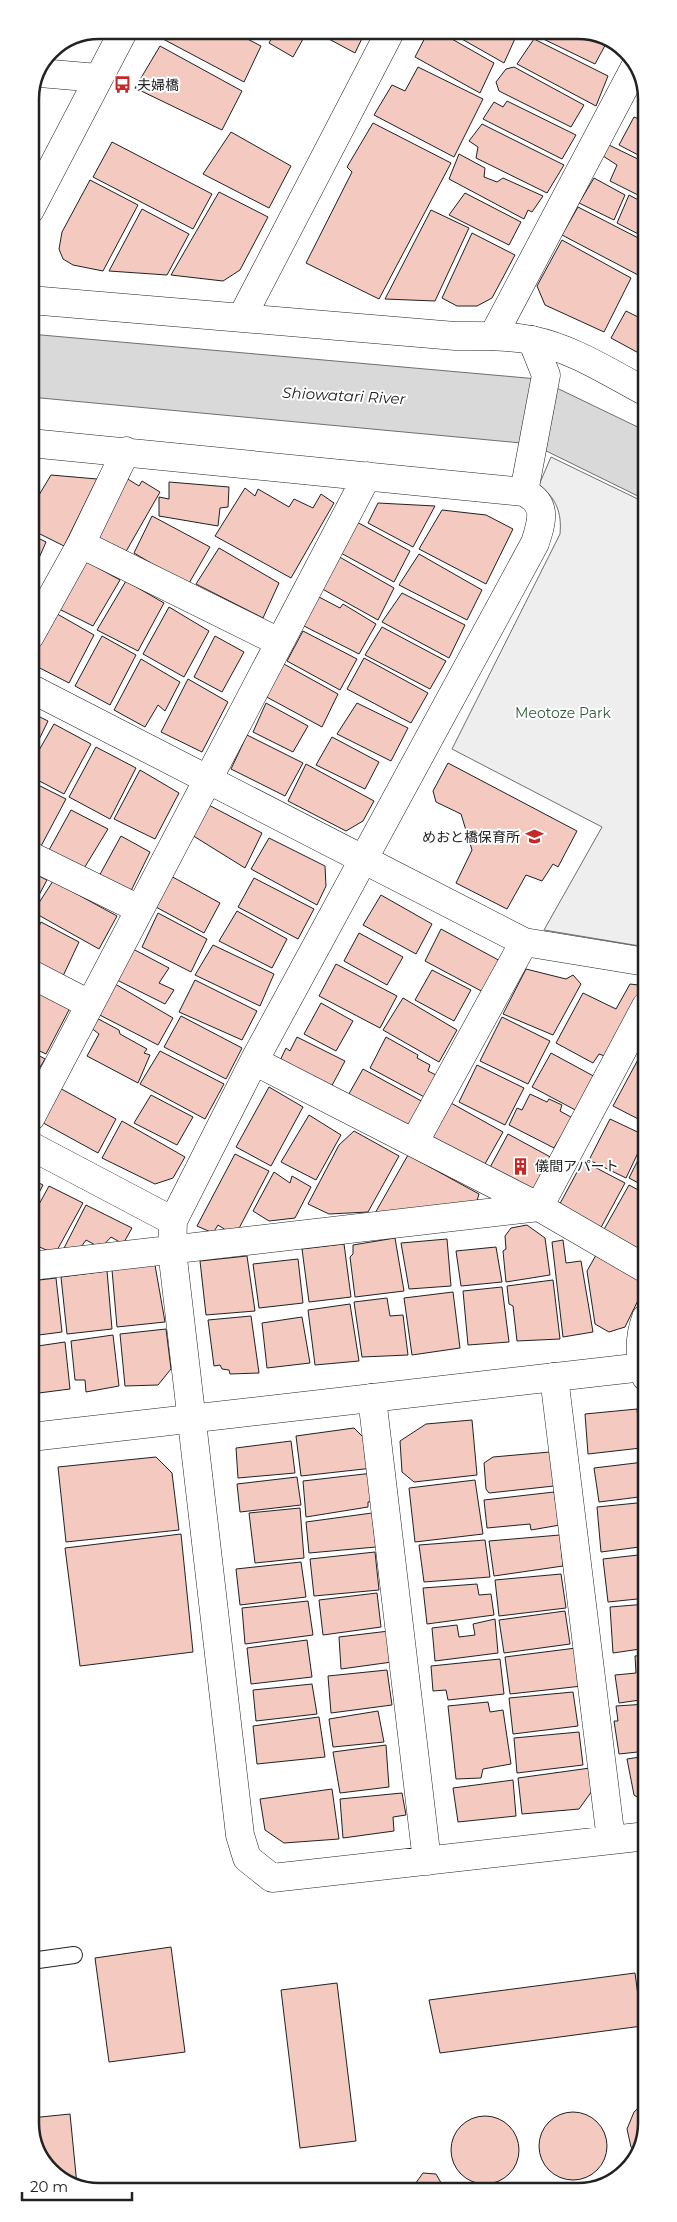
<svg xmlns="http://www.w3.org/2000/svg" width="677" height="2222" font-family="Montserrat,'Noto Sans JP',sans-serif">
	<rect width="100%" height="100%" fill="#fff"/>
	<path fill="#eee" stroke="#6f6f6f" d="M 551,457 L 646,503 L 646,947 L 544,930 L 602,827 L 452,749 L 560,534 C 562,512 556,498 539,485 Z"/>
	<path fill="#d9d9d9" stroke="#6f6f6f" d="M 30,334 L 538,379 L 646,431 L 646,500 L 532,444 L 30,397 Z"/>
	<path fill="#f3c9c0" stroke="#222" d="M 168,30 L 230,30 L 261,46 L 244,82 L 163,39 Z
		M 245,30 L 266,30 L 261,38 Z
		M 276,30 L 308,30 L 293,57 L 269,43 Z
		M 312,30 L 366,30 L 355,53 Z
		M 429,30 L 436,30 L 494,63 L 480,93 L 415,57 Z
		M 446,30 L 514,30 L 518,32 L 504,63 Z
		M 535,30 L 587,31 L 608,40 L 595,64 L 533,34 Z
		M 534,39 L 608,76 L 596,106 L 517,64 Z
		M 160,46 L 242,91 L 222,130 L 135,88 Z
		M 418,67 L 483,99 L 454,157 L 374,115 L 392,85 L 405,91 Z
		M 514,67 L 584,105 L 571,127 L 499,91 L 496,82 L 506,69 Z
		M 644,83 L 646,85 L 646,118 L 638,114 L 645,97 L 640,93 Z
		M 507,101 L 576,135 L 562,159 L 483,119 L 494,102 L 503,107 Z
		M 634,117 L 646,122 L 646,159 L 619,145 Z
		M 373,123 L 451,163 L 379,299 L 306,263 L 352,172 L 347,167 Z
		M 482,124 L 564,165 L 547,193 L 476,158 L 478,147 L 469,141 Z
		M 231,132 L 291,166 L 269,208 L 203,174 Z
		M 112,142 L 212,194 L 193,229 L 93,177 Z
		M 609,145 L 646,163 L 646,199 L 610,181 L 617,165 L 603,156 Z
		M 459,154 L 485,168 L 484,177 L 497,182 L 503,178 L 543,196 L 532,212 L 528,210 L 524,219 L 449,179 Z
		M 594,178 L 625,195 L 614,220 L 579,203 Z
		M 90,180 L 138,205 L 103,271 L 73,265 L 63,259 L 59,249 L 62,232 Z
		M 219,192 L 268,217 L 240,270 L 223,281 L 171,275 Z
		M 465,193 L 521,222 L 509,245 L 449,215 Z
		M 629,195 L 646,204 L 646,238 L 617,223 Z
		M 578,207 L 646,242 L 646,265 L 640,276 L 562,235 Z
		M 142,209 L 189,234 L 167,275 L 109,271 Z
		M 431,210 L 469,228 L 435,301 L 385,299 Z
		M 472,233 L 515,255 L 492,298 L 477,306 L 457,306 L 442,298 Z
		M 562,240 L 631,278 L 604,332 L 545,305 L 537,286 Z
		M 626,311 L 646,321 L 646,357 L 611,338 Z
		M 51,475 L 97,479 L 64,546 L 30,529 L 30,510 Z
		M 126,478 L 139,486 L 142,481 L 160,492 L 124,555 L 94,537 Z
		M 169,482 L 229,487 L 228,507 L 220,508 L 218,526 L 159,516 L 159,497 L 169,499 Z
		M 245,488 L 255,496 L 258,489 L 289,507 L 294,499 L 313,508 L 321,494 L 334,503 L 291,578 L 215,536 Z
		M 378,503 L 435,506 L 413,547 L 368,523 Z
		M 442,510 L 486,515 L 513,529 L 486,584 L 419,549 Z
		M 152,516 L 210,547 L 188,585 L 134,553 Z
		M 355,521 L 410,551 L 394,582 L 339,552 Z
		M 30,534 L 46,542 L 32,574 L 30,573 Z
		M 219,548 L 279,583 L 263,618 L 196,584 Z
		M 419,554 L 482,590 L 467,620 L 399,585 Z
		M 336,555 L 394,588 L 378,620 L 317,586 Z
		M 80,558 L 120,580 L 93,626 L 53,606 Z
		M 126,581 L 164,603 L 138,651 L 97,630 Z
		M 402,593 L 465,625 L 449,658 L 382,622 Z
		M 319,597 L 340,608 L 343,604 L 376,624 L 359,654 L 302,625 Z
		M 169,607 L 209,631 L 184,677 L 143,654 Z
		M 52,611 L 94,635 L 69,683 L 30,663 L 30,656 Z
		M 382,627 L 446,661 L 430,689 L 365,655 Z
		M 303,631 L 357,659 L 340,690 L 287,661 Z
		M 102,636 L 136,655 L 110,705 L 75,686 Z
		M 215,636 L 244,652 L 222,692 L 194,677 Z
		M 364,658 L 428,693 L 411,723 L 347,689 Z
		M 141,659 L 180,682 L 165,711 L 158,705 L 145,727 L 114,710 Z
		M 282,663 L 338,694 L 322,727 L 263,695 Z
		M 188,679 L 228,702 L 202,752 L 161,732 Z
		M 266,703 L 308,726 L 293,752 L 253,732 Z
		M 357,703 L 408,728 L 391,761 L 337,734 Z
		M 30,712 L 48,721 L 30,758 Z
		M 54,724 L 91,744 L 64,794 L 30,776 L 30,766 Z
		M 247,735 L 303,763 L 285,796 L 231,769 Z
		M 332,737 L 379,762 L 365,789 L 316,765 Z
		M 96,747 L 136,768 L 110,819 L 69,797 Z
		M 448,763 L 577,831 L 558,867 L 553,864 L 542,881 L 526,875 L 507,909 L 456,883 L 472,850 L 461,814 L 436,802 L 433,791 Z
		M 306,764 L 374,801 L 363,821 L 346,831 L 288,801 Z
		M 140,770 L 179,793 L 155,839 L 114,819 Z
		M 30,781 L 66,799 L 40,848 L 31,843 Z
		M 203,802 L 262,833 L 245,868 L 187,832 Z
		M 71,810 L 108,829 L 83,870 L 49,850 Z
		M 121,836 L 150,852 L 129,895 L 98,878 Z
		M 269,838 L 325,866 L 326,886 L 317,905 L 251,869 Z
		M 31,872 L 47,880 L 31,910 Z
		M 169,875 L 220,903 L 204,933 L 154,906 Z
		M 254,878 L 314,909 L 298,939 L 238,907 Z
		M 53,881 L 117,916 L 99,949 L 33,912 Z
		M 381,895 L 432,924 L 416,954 L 363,925 Z
		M 237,911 L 287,939 L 272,968 L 219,941 Z
		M 158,913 L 207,939 L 191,972 L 142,947 Z
		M 41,922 L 79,942 L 63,976 L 31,961 L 31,943 Z
		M 441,929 L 504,963 L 485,993 L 425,961 Z
		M 359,933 L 403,957 L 387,985 L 344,961 Z
		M 213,945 L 274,974 L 260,1006 L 195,975 Z
		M 133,949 L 169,968 L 159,983 L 174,990 L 165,1004 L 117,980 Z
		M 336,964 L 397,996 L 380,1028 L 319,996 Z
		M 526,969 L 566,979 L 573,975 L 581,984 L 553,1035 L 503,1014 Z
		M 432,970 L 471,990 L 454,1021 L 415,1000 Z
		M 195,980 L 257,1011 L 242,1040 L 179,1012 Z
		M 110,981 L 173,1018 L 158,1045 L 90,1010 Z
		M 630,984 L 646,986 L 646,994 L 610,1058 L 599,1054 L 593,1063 L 556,1043 L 583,993 L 616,1009 Z
		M 31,986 L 70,1008 L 46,1054 L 31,1047 Z
		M 403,998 L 457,1030 L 439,1062 L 383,1030 Z
		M 321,1003 L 353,1021 L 336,1051 L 304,1034 Z
		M 91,1015 L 119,1030 L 120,1034 L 147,1049 L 144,1053 L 150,1055 L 138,1083 L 87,1056 L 99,1034 L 86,1024 Z
		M 181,1016 L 242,1048 L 226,1079 L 164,1047 Z
		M 502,1017 L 550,1041 L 528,1084 L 480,1061 Z
		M 297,1037 L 345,1061 L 328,1093 L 277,1067 L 286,1048 L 290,1051 Z
		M 386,1037 L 418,1055 L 417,1058 L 430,1065 L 428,1071 L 442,1078 L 430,1100 L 370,1068 Z
		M 31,1051 L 45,1059 L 31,1082 Z
		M 160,1051 L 224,1084 L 205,1119 L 140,1084 Z
		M 551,1053 L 599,1079 L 581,1113 L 532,1087 Z
		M 641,1054 L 646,1057 L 646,1123 L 613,1106 Z
		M 477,1065 L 524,1088 L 505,1125 L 459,1102 Z
		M 363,1069 L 425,1103 L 408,1133 L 346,1099 Z
		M 56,1086 L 116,1119 L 98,1153 L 36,1119 Z
		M 269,1087 L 303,1107 L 271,1166 L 236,1147 Z
		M 530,1094 L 547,1102 L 549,1099 L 562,1105 L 560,1111 L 578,1121 L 569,1140 L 561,1136 L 554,1148 L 509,1125 L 517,1108 L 522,1110 Z
		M 151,1095 L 193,1117 L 177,1145 L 134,1123 Z
		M 451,1103 L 503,1132 L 481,1171 L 430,1142 Z
		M 309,1115 L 341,1135 L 316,1180 L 281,1162 Z
		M 610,1119 L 646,1136 L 626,1178 L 589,1160 Z
		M 122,1121 L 185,1157 L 173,1178 L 155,1184 L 102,1158 Z
		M 354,1131 L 399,1156 L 368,1212 L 329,1214 L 308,1204 L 339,1145 Z
		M 508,1134 L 556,1160 L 535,1199 L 487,1173 Z
		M 646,1144 L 646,1187 L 629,1178 Z
		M 235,1154 L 269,1171 L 235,1236 L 218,1225 L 213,1233 L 197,1226 Z
		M 408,1155 L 479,1194 L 476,1204 L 374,1215 Z
		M 583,1161 L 625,1183 L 598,1233 L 556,1211 Z
		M 274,1172 L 290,1183 L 292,1176 L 311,1187 L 295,1218 L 269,1221 L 253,1211 Z
		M 31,1179 L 43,1185 L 31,1208 Z
		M 629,1185 L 646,1194 L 646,1257 L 602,1233 Z
		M 49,1186 L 83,1203 L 55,1254 L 33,1244 L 35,1240 L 31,1237 L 33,1225 L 31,1219 Z
		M 86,1205 L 132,1228 L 123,1244 L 111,1237 L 101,1248 L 86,1240 L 79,1250 L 62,1252 Z
		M 527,1225 L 545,1238 L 550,1275 L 506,1282 L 503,1251 L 506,1249 L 505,1236 L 511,1228 Z
		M 395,1238 L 404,1291 L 355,1297 L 350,1257 L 353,1254 L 353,1245 Z
		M 447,1239 L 451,1286 L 409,1289 L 401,1243 Z
		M 563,1240 L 566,1263 L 581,1261 L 593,1332 L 563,1337 L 552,1242 Z
		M 344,1244 L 351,1297 L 309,1302 L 302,1249 Z
		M 496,1247 L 502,1282 L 461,1286 L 456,1251 Z
		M 596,1255 L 646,1284 L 625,1327 L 609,1332 L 595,1324 L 587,1271 Z
		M 247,1256 L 255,1311 L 206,1315 L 200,1261 Z
		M 298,1259 L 303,1303 L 259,1308 L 253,1264 Z
		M 155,1265 L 165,1322 L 117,1327 L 112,1270 Z
		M 107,1271 L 112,1329 L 67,1334 L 61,1277 Z
		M 56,1278 L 62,1332 L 31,1336 L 31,1281 Z
		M 553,1280 L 560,1339 L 517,1341 L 513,1306 L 509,1304 L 507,1286 Z
		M 502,1287 L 509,1342 L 468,1345 L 463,1291 Z
		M 453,1292 L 460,1348 L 412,1355 L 404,1298 Z
		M 387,1298 L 390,1316 L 403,1315 L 408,1355 L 362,1357 L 354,1302 Z
		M 350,1304 L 359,1361 L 315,1365 L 308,1310 Z
		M 251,1316 L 259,1373 L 230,1374 L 229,1370 L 222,1369 L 220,1365 L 214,1366 L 208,1320 Z
		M 302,1317 L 310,1363 L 267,1368 L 262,1323 Z
		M 166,1329 L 171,1369 L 158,1385 L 125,1386 L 120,1334 Z
		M 113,1335 L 119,1386 L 86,1392 L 85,1380 L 75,1380 L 71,1341 Z
		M 65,1342 L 70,1389 L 31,1394 L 31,1347 Z
		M 637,1409 L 641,1448 L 588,1454 L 585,1414 Z
		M 472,1420 L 477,1475 L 414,1482 L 402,1472 L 400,1441 L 426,1424 Z
		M 354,1428 L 372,1446 L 373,1468 L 301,1476 L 296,1436 Z
		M 291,1441 L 295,1473 L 238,1478 L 236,1448 Z
		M 550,1452 L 554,1486 L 489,1493 L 486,1489 L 484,1463 L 493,1457 Z
		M 156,1457 L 172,1473 L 179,1530 L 66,1542 L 58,1467 Z
		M 644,1462 L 647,1496 L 599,1502 L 594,1468 Z
		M 373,1473 L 376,1501 L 368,1502 L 368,1507 L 306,1517 L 303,1481 Z
		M 297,1477 L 301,1505 L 240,1512 L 237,1484 Z
		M 475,1480 L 483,1534 L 415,1542 L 409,1488 Z
		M 554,1492 L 560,1525 L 531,1530 L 530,1524 L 487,1528 L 484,1500 Z
		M 647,1502 L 647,1546 L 601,1552 L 597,1507 Z
		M 300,1508 L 304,1558 L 255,1563 L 249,1513 Z
		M 372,1513 L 376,1547 L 309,1553 L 306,1522 Z
		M 181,1534 L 193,1652 L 80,1666 L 65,1548 Z
		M 560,1535 L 563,1566 L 494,1576 L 489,1541 Z
		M 485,1540 L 490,1577 L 424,1582 L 419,1545 Z
		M 375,1552 L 379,1590 L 314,1596 L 310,1559 Z
		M 647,1554 L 647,1598 L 608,1602 L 603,1559 Z
		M 301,1562 L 306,1597 L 240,1605 L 236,1569 Z
		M 561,1574 L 566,1608 L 499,1616 L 495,1580 Z
		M 477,1584 L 479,1595 L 491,1594 L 494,1615 L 427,1624 L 423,1588 Z
		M 377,1593 L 381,1627 L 323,1635 L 319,1600 Z
		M 308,1601 L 313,1635 L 245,1644 L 242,1608 Z
		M 647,1604 L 647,1648 L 613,1653 L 610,1607 Z
		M 565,1611 L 570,1644 L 504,1653 L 499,1620 Z
		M 495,1619 L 498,1653 L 435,1661 L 432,1628 L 457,1625 L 459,1637 L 475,1635 L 473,1624 Z
		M 389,1631 L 392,1662 L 341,1669 L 339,1637 Z
		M 307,1640 L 312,1677 L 251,1684 L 247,1648 Z
		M 576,1648 L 582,1686 L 510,1694 L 505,1657 Z
		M 647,1655 L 647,1699 L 619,1703 L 615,1675 L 636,1673 L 635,1656 Z
		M 500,1659 L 504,1694 L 448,1700 L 446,1690 L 433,1691 L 431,1666 Z
		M 387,1670 L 392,1705 L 331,1713 L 328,1676 Z
		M 312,1684 L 317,1714 L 256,1721 L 253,1690 Z
		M 573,1692 L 578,1726 L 513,1734 L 509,1698 Z
		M 488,1702 L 490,1712 L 503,1710 L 511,1764 L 483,1769 L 481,1778 L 456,1779 L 448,1706 Z
		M 647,1704 L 647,1751 L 619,1754 L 614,1721 L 618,1721 L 616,1706 Z
		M 378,1711 L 384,1742 L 333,1747 L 329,1719 Z
		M 319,1717 L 325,1757 L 257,1764 L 253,1726 Z
		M 579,1732 L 583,1765 L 517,1773 L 514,1738 Z
		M 386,1745 L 389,1787 L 340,1793 L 333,1752 Z
		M 647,1756 L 647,1801 L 643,1801 L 634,1795 L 627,1759 Z
		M 590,1768 L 592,1791 L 579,1809 L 522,1814 L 518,1778 Z
		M 513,1780 L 516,1816 L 458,1822 L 453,1788 Z
		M 332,1789 L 339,1839 L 284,1843 L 265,1830 L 260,1799 Z
		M 402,1793 L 406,1815 L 393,1817 L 394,1831 L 343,1838 L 340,1799 Z
		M 171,1947 L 185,2052 L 109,2062 L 95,1958 Z
		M 635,1973 L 642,2026 L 440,2053 L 429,2000 Z
		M 337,1983 L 356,2141 L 300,2148 L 281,1990 Z
		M 647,2100 L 647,2124 L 637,2154 L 631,2147 L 627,2129 L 634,2112 Z
		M539 2146a34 34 0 1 1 68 0a34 34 0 1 1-68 0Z
		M 70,2114 L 77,2185 L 53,2175 L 31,2137 L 31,2118 Z
		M451 2150a34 34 0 1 1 68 0a34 34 0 1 1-68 0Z
		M 423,2173 L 436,2174 L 444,2188 L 442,2191 L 419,2191 L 415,2184 Z"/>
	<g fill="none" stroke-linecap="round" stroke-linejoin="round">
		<defs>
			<path id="lane" d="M 31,1961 L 74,1955"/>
			<path id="street" d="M 40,73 L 98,78
				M 242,317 L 391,30
				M 493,336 L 635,67
				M 30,443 L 524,492 C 548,504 542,521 535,543 L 254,1061 L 173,1221 L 172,1250 L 240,1835 L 247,1858 L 272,1878 L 647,1836
				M 524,492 L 546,375 L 532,340
				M 81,544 L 279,642
				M 30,636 L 81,544 L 126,451
				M 30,688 L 524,942 L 646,962
				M 31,856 L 139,909
				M 31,974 L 89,1004
				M 254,1061 L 539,1207 L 646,1269
				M 31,1117 L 367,476
				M 414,1143 L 524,942
				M 31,1146 L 173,1221
				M 31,1266 L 539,1207 L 646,1006
				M 646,1318 C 639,1337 639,1357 646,1377
				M 554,1377 L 611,1840
				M 372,1398 L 427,1861"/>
			<path id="secondary" d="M 30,210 L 124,30
				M 30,300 L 455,336 C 480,336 506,335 531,340 C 572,348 610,373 646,392
				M 31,1437 L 643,1367"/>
		</defs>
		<use href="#lane" stroke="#222" stroke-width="18"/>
		<use href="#street" stroke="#222" stroke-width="29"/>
		<use href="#secondary" stroke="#222" stroke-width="29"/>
		<use href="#lane" stroke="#fff" stroke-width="16"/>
		<use href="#street" stroke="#fff" stroke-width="28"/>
		<use href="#secondary" stroke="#fff" stroke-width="28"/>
	</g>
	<defs>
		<symbol id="bus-bare" viewBox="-9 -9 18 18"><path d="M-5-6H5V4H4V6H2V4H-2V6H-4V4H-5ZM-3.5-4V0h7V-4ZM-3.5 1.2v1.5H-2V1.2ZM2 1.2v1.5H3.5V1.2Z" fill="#c62828" stroke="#fff" stroke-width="2.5" paint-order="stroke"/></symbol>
		<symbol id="school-bare" viewBox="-9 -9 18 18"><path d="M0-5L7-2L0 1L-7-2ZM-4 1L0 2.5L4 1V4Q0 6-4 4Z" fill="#c62828" stroke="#fff" stroke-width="2.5" paint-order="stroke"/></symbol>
		<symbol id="building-bare" viewBox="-9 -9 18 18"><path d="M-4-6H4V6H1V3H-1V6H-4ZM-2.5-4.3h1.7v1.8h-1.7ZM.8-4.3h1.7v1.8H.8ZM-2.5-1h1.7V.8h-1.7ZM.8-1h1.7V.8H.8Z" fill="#c62828" stroke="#fff" stroke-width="2.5" paint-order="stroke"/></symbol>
	</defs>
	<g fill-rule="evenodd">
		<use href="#bus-bare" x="110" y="72" width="25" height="25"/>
		<use href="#school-bare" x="522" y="824" width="25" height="25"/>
		<use href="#building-bare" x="508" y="1154" width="25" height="25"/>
	</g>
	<g text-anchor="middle" stroke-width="4" stroke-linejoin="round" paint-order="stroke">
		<g font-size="14" fill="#222" stroke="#fff" text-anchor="start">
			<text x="137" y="90">夫婦橋</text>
			<text x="520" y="842" text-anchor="end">めおと橋保育所</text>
			<text x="535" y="1171">儀間アパート</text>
		</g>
		<g font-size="14" fill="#2f5e38" stroke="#fff">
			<text x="563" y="718">Meotoze Park</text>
		</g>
		<g font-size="15" font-style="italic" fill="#222" stroke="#fff">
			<text transform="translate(344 396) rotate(3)" y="5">Shiowatari River</text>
		</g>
	</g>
	<path d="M0 0H677V2222H0ZM99 39H578A60 60 0 0 1 638 99V2123A60 60 0 0 1 578 2183H99A60 60 0 0 1 39 2123V99A60 60 0 0 1 99 39Z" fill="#fff" fill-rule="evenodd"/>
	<path fill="none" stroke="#222" stroke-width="2.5" d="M99 39H578A60 60 0 0 1 638 99V2123A60 60 0 0 1 578 2183H99A60 60 0 0 1 39 2123V99A60 60 0 0 1 99 39Z"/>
	<path d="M22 2192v8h110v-8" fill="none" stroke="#222222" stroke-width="2.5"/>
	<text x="30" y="2192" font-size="15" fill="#222222" stroke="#ffffff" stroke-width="4" paint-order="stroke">20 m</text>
</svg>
